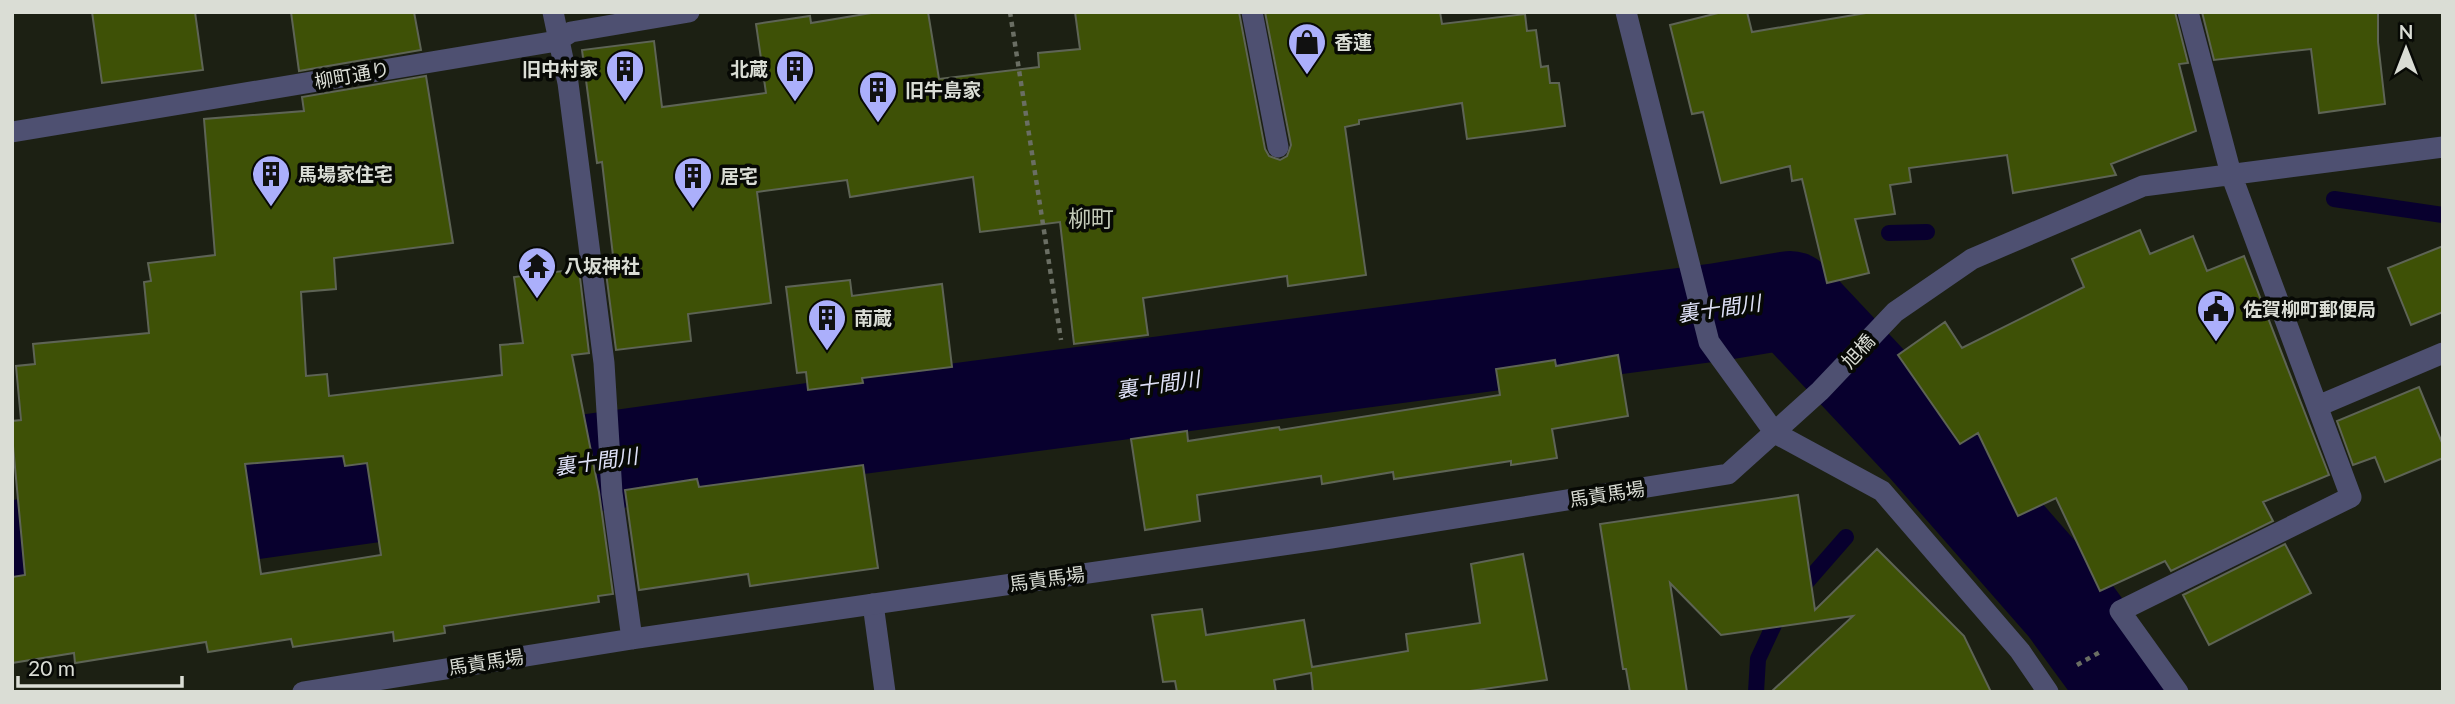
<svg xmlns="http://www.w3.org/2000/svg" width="2455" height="704" font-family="Lato,'Noto Sans JP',sans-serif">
	<rect width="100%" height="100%" fill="#1c2013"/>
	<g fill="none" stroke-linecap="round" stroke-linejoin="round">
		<path stroke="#08002e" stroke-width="16" d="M 2334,199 L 2443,215
			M 1889,233 L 1927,232
			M 1790,300 L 1806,271
			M 1797,593 L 1846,537
			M 1756,692 L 1758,659 L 1780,612"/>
		<path stroke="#08002e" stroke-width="98" d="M 12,550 L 157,524 L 853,426 L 1718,312 L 1790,300 L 1926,445 L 2067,606 L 2130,692"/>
	</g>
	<path fill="#3e5106" stroke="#5e6455" stroke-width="2" fill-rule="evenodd" d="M 92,12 L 195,12 L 203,70 L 102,83 Z
		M 291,12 L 414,12 L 421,50 L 299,71 Z
		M 877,12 L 928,12 L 939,79 L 1039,67 L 1038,53 L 1080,49 L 1075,12 L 1239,12 L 1265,149 L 1269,156 L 1280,160 L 1287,156 L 1291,145 L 1265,12 L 1440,12 L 1442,24 L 1525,14 L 1527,31 L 1536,30 L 1541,67 L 1548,66 L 1550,83 L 1559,83 L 1565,126 L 1467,139 L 1462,103 L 1359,120 L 1359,124 L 1345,127 L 1366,275 L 1288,286 L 1287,276 L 1143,298 L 1148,335 L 1074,344 L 1060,222 L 980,232 L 973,177 L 850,197 L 847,180 L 757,192 L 771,303 L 688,314 L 691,341 L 616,350 L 605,265 L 614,264 L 602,162 L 597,163 L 582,50 L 654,41 L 662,107 L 766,93 L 756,24 L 810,16 L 811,23 Z
		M 1722,12 L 1747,12 L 1752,32 L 1872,12 L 2175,12 L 2188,63 L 2179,64 L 2196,131 L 2111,164 L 2116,175 L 2013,193 L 2007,155 L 1909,168 L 1911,182 L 1890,185 L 1895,214 L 1855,219 L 1869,273 L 1827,283 L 1802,179 L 1792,181 L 1790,166 L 1721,183 L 1703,112 L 1692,114 L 1670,25 Z
		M 2202,12 L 2378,12 L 2378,42 L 2385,104 L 2319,113 L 2311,49 L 2214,60 Z
		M 426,76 L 453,243 L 334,258 L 336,289 L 301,292 L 306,376 L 327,374 L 329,396 L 502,375 L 500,345 L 523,343 L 514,277 L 579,269 L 589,353 L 572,355 L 599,492 L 613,594 L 598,596 L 599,602 L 444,626 L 445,633 L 394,641 L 393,632 L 293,647 L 291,639 L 208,652 L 206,642 L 75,663 L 74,653 L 12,663 L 12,577 L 25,575 L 12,435 L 12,421 L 21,420 L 16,366 L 35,364 L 33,344 L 149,333 L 144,282 L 151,281 L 148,263 L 215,255 L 204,119 L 304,111 L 302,97 ZM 343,456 L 345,466 L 367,463 L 381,555 L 261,574 L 245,464 Z
		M 2140,230 L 2150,254 L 2193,236 L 2207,271 L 2244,256 L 2329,475 L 2263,502 L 2273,521 L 2171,571 L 2165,561 L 2100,591 L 2056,498 L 2018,516 L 1978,433 L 1960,444 L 1898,355 L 1945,322 L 1962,348 L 2084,287 L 2072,259 Z
		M 2443,246 L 2443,312 L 2411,325 L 2388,268 Z
		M 850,280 L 852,296 L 942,284 L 952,367 L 862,378 L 863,383 L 808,390 L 806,372 L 797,373 L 786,287 Z
		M 1618,355 L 1628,416 L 1552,429 L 1557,458 L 1511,465 L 1511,461 L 1394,479 L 1393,472 L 1322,484 L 1321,476 L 1197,495 L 1200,521 L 1145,530 L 1131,439 L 1187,431 L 1188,441 L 1279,427 L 1280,430 L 1500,395 L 1496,369 L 1555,360 L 1556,366 Z
		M 2419,387 L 2443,445 L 2443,458 L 2385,482 L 2375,457 L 2353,465 L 2337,421 Z
		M 863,465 L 878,568 L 750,586 L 748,574 L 639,590 L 625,490 L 697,479 L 699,487 Z
		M 1798,495 L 1815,610 L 1877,549 L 1964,636 L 1991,692 L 1771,692 L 1853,616 L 1721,635 L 1670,583 L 1687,692 L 1630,692 L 1626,669 L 1623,669 L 1600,524 Z
		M 2285,544 L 2311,593 L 2209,645 L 2183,595 Z
		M 1523,554 L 1547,680 L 1463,692 L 1313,692 L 1311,673 L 1274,680 L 1276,692 L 1177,692 L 1175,681 L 1163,682 L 1152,615 L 1202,609 L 1206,635 L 1304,620 L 1312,667 L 1408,651 L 1406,634 L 1480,623 L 1471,564 Z"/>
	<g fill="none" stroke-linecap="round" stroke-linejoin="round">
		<path stroke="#6a6e63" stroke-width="4.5" stroke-dasharray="5 5" stroke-linecap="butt" d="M 1010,12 L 1061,340
			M 2077,665 L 2100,652"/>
		<path stroke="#4e5071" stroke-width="21" d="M 873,604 L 885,692"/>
		<path stroke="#4e5071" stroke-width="21" d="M 553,12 L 568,83 L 604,363 L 612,493 L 632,639
			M 1252,12 L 1278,147
			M 1626,12 L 1709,342 L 1775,433 L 1882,491 L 2020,651 L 2048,692
			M 12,132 L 557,41 L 571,32 L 689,12
			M 2318,406 L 2443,353
			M 303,692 L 632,639 L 1331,538 L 1728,474 L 1820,391 L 1895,312 L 1972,259 L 2143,186 L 2443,147
			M 2178,692 L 2120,611 L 2351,497 L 2231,174 L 2188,12"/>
	</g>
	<defs>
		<symbol id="shop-pin" viewBox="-11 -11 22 30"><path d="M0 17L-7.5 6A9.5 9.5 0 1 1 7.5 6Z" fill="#abaffb" stroke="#070905"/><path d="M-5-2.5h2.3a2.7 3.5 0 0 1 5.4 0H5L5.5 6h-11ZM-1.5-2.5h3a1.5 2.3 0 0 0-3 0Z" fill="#111"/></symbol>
		<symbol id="building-pin" viewBox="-11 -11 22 30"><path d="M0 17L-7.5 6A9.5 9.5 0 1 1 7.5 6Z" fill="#abaffb" stroke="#070905"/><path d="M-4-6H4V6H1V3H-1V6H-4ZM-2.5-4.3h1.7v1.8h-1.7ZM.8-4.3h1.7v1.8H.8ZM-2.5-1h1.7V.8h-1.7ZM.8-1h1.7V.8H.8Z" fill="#111"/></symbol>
		<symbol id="temple-pin" viewBox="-11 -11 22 30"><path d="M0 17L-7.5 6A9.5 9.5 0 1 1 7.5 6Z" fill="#abaffb" stroke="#070905"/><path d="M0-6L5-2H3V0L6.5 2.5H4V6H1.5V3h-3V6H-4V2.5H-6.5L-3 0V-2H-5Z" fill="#111"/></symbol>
		<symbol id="civic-pin" viewBox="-11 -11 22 30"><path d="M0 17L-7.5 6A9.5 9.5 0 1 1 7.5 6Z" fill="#abaffb" stroke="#070905"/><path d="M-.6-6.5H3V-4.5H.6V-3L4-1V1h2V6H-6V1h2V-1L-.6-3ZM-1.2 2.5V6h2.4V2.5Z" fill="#111"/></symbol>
	</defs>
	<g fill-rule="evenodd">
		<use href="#shop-pin" x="1285" y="20" width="44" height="60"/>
		<use href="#building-pin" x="603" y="47" width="44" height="60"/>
		<use href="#building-pin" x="773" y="47" width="44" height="60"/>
		<use href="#building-pin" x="856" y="68" width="44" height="60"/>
		<use href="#building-pin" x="249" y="152" width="44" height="60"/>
		<use href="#building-pin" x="671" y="154" width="44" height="60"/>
		<use href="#temple-pin" x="515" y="244" width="44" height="60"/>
		<use href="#civic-pin" x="2194" y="287" width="44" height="60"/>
		<use href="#building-pin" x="805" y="296" width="44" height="60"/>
	</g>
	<g text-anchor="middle" stroke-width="7" stroke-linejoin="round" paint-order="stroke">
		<g font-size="19" font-weight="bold" fill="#daddd5" stroke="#070905" text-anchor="start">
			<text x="1334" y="49">香蓮</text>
			<text x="598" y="76" text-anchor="end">旧中村家</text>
			<text x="768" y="76" text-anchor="end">北蔵</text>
			<text x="905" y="97">旧牛島家</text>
			<text x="298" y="181">馬場家住宅</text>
			<text x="720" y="183">居宅</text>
			<text x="564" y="273">八坂神社</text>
			<text x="2243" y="316">佐賀柳町郵便局</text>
			<text x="854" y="325">南蔵</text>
		</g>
		<g font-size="19" fill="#daddd5" stroke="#070905">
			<text transform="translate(352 75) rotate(-10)" y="7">柳町通り</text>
			<text transform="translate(1858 351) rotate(-47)" y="7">旭橋</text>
			<text transform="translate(1607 494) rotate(-9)" y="7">馬責馬場</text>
			<text transform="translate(1047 579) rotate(-8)" y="7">馬責馬場</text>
			<text transform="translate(486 662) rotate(-9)" y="7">馬責馬場</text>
		</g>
		<g font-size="21" font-style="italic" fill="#dfe1f7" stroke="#070905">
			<text transform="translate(1719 309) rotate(-8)" y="7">裏十間川</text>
			<text transform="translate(1158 385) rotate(-8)" y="7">裏十間川</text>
			<text transform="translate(596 462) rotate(-8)" y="7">裏十間川</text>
		</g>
		<g font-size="23" fill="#c2c9b8" stroke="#070905">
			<text x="1091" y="227">柳町</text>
		</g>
	</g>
	<rect width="2455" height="704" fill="none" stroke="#daddd5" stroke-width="28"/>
	<g transform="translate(2406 49)" stroke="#070905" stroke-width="5" paint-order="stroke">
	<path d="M0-5L12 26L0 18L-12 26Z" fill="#daddd5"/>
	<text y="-10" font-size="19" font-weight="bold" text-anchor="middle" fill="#daddd5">N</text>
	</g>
	<path d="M18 676v10h164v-10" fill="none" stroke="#daddd5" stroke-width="3.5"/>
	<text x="28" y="676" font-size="21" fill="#daddd5" stroke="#070905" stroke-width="5" paint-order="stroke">20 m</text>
</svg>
